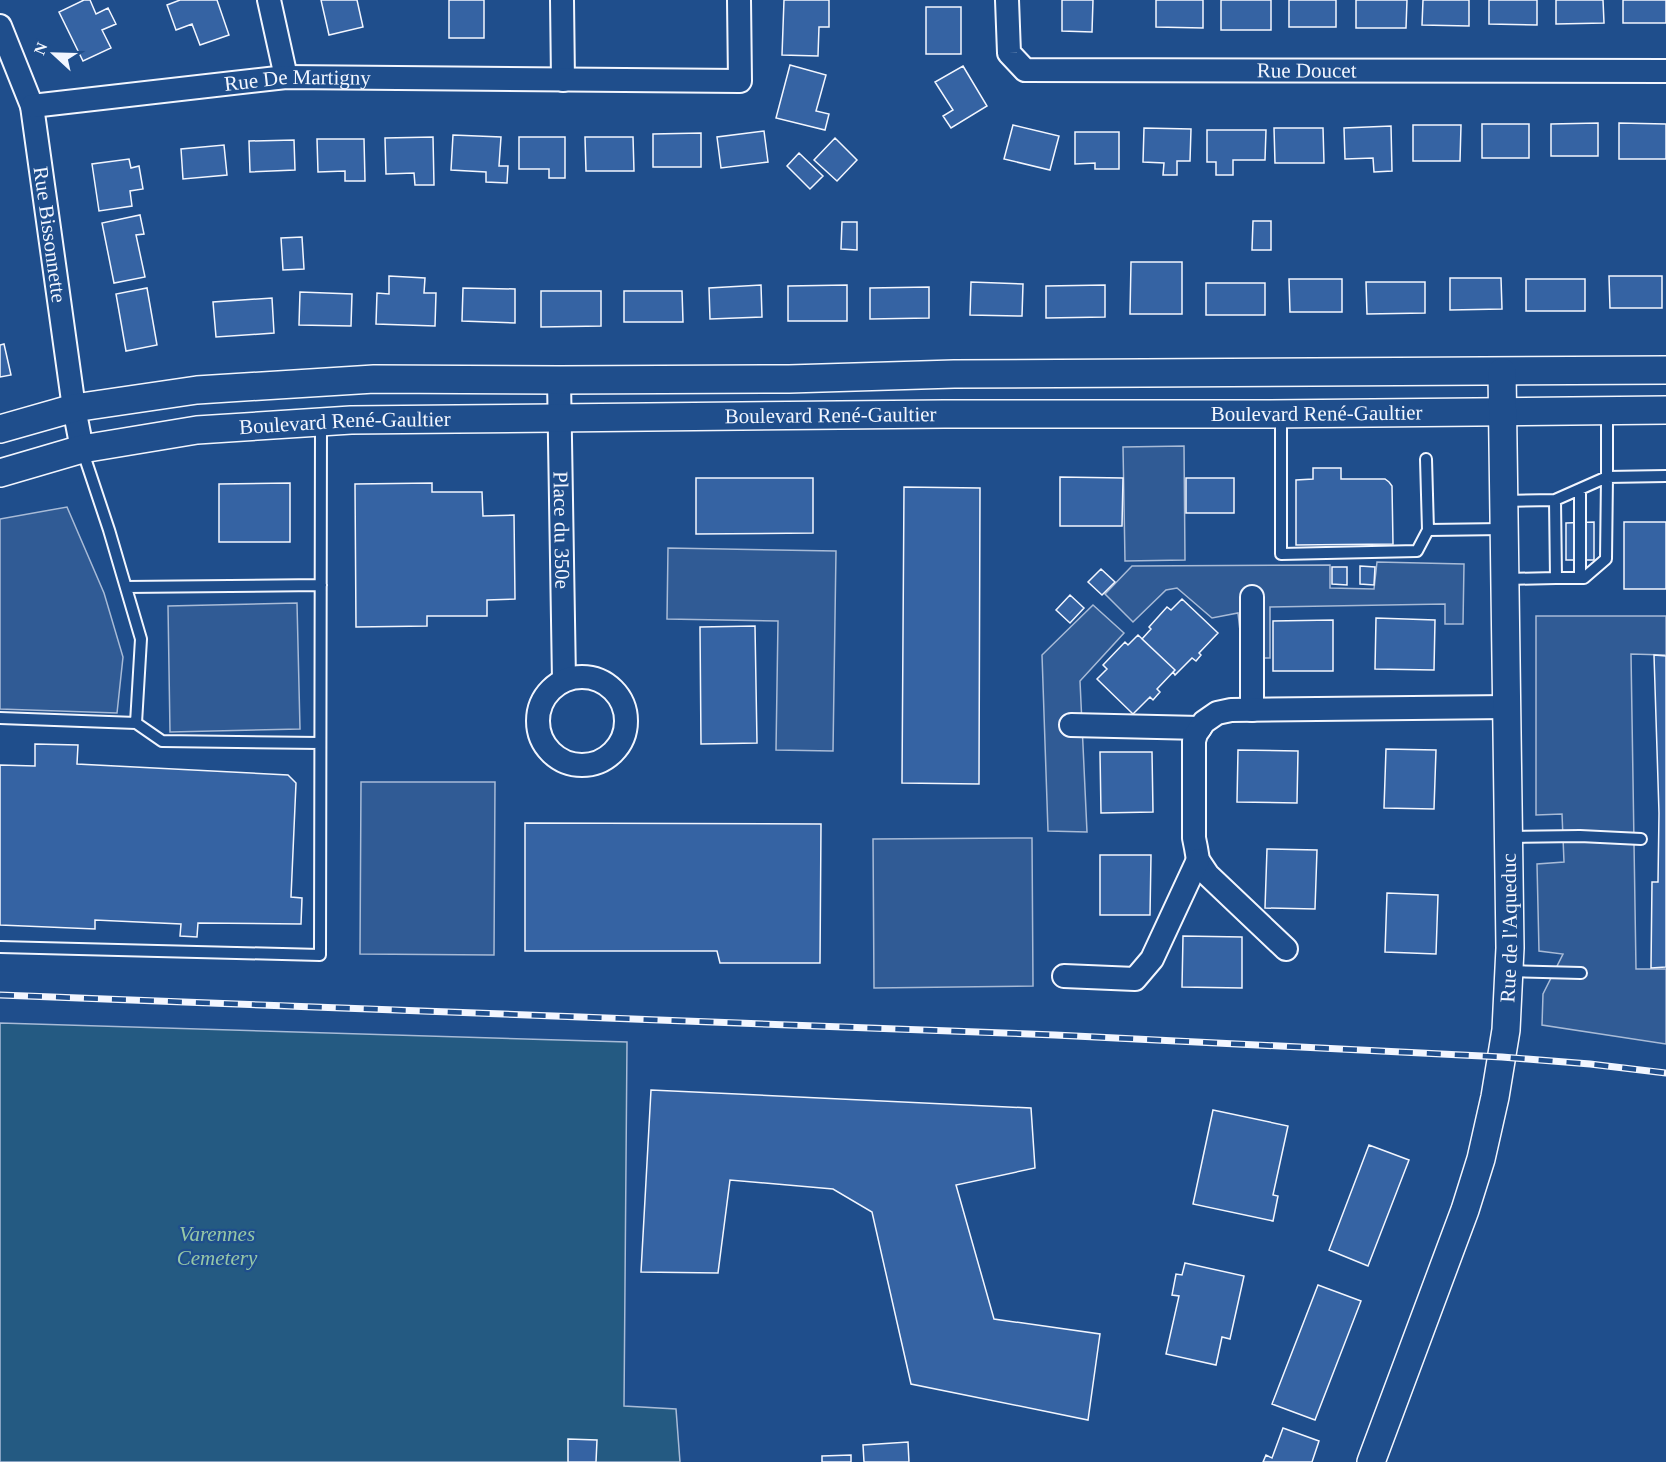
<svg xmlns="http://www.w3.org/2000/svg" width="1666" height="1462" font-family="Georgia,serif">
	<rect width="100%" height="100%" fill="#1f4e8c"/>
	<path fill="#245a82" stroke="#a8bbd7" stroke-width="1.5" d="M 0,1023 L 627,1042 L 624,1406 L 676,1409 L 680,1462 L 0,1462 Z"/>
	<path fill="#305b95" stroke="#a8bbd7" stroke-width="1.5" d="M 1184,446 L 1185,560 L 1125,561 L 1123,447 Z
		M 67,507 L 104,593 L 123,657 L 117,713 L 0,709 L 0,519 Z
		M 668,548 L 836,551 L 833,751 L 776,750 L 778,621 L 667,619 Z
		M 1377,562 L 1464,564 L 1463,624 L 1445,624 L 1445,604 L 1270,607 L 1270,658 L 1243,658 L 1238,613 L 1212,618 L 1177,588 L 1166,590 L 1133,622 L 1105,594 L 1132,566 L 1330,565 L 1330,588 L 1374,589 Z
		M 297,603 L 300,729 L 170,732 L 168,606 Z
		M 1093,605 L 1124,633 L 1080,681 L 1087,832 L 1048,831 L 1042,655 Z
		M 1536,616 L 1666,616 L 1666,655 L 1631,654 L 1636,969 L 1666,969 L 1666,1044 L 1542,1025 L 1543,994 L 1563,954 L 1539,951 L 1537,864 L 1564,862 L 1562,814 L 1536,815 Z
		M 361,782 L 495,782 L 494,955 L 360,954 Z
		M 1032,838 L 1033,986 L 874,988 L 873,839 Z"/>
	<path fill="#3563a3" stroke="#f2f6ff" stroke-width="1.5" d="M 84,0 L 90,0 L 96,14 L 108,8 L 116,24 L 102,30 L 111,48 L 83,61 L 59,12 Z
		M 180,0 L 217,0 L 229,35 L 200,45 L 192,24 L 176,30 L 167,5 Z
		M 321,0 L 357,0 L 363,27 L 329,35 Z
		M 449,0 L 484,0 L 484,38 L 449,38 Z
		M 784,0 L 829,0 L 829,27 L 819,27 L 818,56 L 782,55 Z
		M 1062,0 L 1093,0 L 1092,32 L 1062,31 Z
		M 1156,0 L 1203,0 L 1203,28 L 1156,27 Z
		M 1221,0 L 1271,0 L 1271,30 L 1221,30 Z
		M 1289,0 L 1336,0 L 1336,27 L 1289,27 Z
		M 1356,0 L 1407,0 L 1406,28 L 1356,28 Z
		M 1423,0 L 1469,0 L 1469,26 L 1422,25 Z
		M 1489,0 L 1537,0 L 1537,25 L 1489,24 Z
		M 1556,0 L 1603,0 L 1604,23 L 1556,24 Z
		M 1623,0 L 1666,0 L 1666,23 L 1623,23 Z
		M 926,7 L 961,7 L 961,54 L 926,54 Z
		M 790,65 L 826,75 L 816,111 L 829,114 L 825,130 L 776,118 Z
		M 963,66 L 987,106 L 951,128 L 943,116 L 953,110 L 935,82 Z
		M 1598,123 L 1598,156 L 1551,156 L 1551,124 Z
		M 1619,123 L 1666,124 L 1666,159 L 1619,159 Z
		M 1482,124 L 1529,124 L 1529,158 L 1482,158 Z
		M 1013,125 L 1059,136 L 1050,170 L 1004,159 Z
		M 1413,125 L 1461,125 L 1460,161 L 1413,161 Z
		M 1391,126 L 1392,171 L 1374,172 L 1373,158 L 1345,159 L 1344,128 Z
		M 1144,128 L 1191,129 L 1190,161 L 1177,161 L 1177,175 L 1163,175 L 1164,163 L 1143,162 Z
		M 1274,128 L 1323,128 L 1324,163 L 1275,163 Z
		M 1207,130 L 1266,130 L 1265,160 L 1233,160 L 1233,175 L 1216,175 L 1216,162 L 1207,162 Z
		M 764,131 L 768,162 L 721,168 L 717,137 Z
		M 1075,132 L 1119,132 L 1119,169 L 1095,169 L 1095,163 L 1075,164 Z
		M 701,133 L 701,167 L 653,167 L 653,134 Z
		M 453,135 L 501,137 L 499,166 L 508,166 L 507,183 L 486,182 L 486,172 L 451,170 Z
		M 433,137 L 434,185 L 415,185 L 414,173 L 386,174 L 385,138 Z
		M 519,137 L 565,137 L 565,178 L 549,178 L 549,169 L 519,169 Z
		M 585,137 L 633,137 L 634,171 L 586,171 Z
		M 835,138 L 857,160 L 837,181 L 814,160 Z
		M 317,139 L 364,139 L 365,181 L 345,181 L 345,171 L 318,172 Z
		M 294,140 L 295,170 L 250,172 L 249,141 Z
		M 224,145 L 227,175 L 183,179 L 181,149 Z
		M 799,153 L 823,176 L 810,189 L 787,166 Z
		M 129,159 L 131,168 L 139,166 L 143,189 L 130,191 L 132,206 L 99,211 L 92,164 Z
		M 140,215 L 144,234 L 136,235 L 145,277 L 114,283 L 102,223 Z
		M 1253,221 L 1271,221 L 1271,250 L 1252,250 Z
		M 842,222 L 857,222 L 857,250 L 841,249 Z
		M 302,237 L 304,269 L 283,270 L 281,238 Z
		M 1131,262 L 1182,262 L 1182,314 L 1130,314 Z
		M 389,276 L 425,278 L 424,293 L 436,293 L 435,326 L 376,324 L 377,293 L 389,294 Z
		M 1609,276 L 1662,276 L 1662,308 L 1610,308 Z
		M 1450,278 L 1501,278 L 1502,309 L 1450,310 Z
		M 1289,279 L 1342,279 L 1342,312 L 1290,312 Z
		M 1526,279 L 1585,279 L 1585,311 L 1526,311 Z
		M 971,282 L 1023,284 L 1022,316 L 970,315 Z
		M 1366,282 L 1425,282 L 1425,313 L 1367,314 Z
		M 1206,283 L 1265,283 L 1265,315 L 1206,315 Z
		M 761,285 L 762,317 L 710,319 L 709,288 Z
		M 847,285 L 847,321 L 788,321 L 788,286 Z
		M 1105,285 L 1105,317 L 1046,318 L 1046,286 Z
		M 929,287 L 929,318 L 870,319 L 870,288 Z
		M 147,288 L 157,345 L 126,351 L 116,294 Z
		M 463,288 L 515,289 L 515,323 L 462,321 Z
		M 541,291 L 601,291 L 601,326 L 541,327 Z
		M 624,291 L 682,291 L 683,322 L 624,322 Z
		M 300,292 L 352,294 L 351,326 L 299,325 Z
		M 272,298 L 274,333 L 216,337 L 213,302 Z
		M 4,344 L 11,375 L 0,377 L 0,345 Z
		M 1313,468 L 1341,468 L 1341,479 L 1385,479 L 1389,482 L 1392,486 L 1393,544 L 1296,545 L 1296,480 L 1313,479 Z
		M 1060,477 L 1123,478 L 1122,526 L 1060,526 Z
		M 696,478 L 813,478 L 813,533 L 696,534 Z
		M 1186,478 L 1234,478 L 1234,513 L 1186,513 Z
		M 290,483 L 290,542 L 219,542 L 219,484 Z
		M 432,483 L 432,492 L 482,492 L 483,516 L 514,515 L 515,599 L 487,600 L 487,616 L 427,616 L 427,626 L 356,627 L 355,484 Z
		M 904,487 L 980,488 L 979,784 L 902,783 Z
		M 1594,522 L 1594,560 L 1566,560 L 1566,523 Z
		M 1624,522 L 1666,522 L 1666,589 L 1624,589 Z
		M 1360,566 L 1375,567 L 1374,585 L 1360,584 Z
		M 1332,567 L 1347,567 L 1347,585 L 1332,584 Z
		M 1101,569 L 1115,582 L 1102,595 L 1088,582 Z
		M 1070,595 L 1084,608 L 1070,623 L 1056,610 Z
		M 1182,599 L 1218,633 L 1199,653 L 1201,655 L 1196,661 L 1192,658 L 1175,675 L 1173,672 L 1175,670 L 1142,639 L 1151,629 L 1149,627 L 1167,607 L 1171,610 Z
		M 1376,618 L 1435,620 L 1434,670 L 1375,669 Z
		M 1333,620 L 1333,671 L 1273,671 L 1273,621 Z
		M 755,626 L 757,743 L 701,744 L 700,627 Z
		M 1138,635 L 1175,670 L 1157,689 L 1160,692 L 1153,700 L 1150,697 L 1133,714 L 1097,679 L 1107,669 L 1103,665 L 1125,642 L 1128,645 Z
		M 1654,655 L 1666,656 L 1666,967 L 1651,968 L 1652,882 L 1658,882 L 1659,813 Z
		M 35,744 L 78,745 L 77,764 L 288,775 L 296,783 L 291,897 L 302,898 L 301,924 L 198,923 L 197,937 L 180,936 L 181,924 L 95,920 L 95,929 L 0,925 L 0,765 L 35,766 Z
		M 1386,749 L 1436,750 L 1434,809 L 1384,808 Z
		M 1238,750 L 1298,751 L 1297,803 L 1237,802 Z
		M 1100,752 L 1152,752 L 1153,812 L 1101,813 Z
		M 525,823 L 821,824 L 820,963 L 720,963 L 717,951 L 525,951 Z
		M 1267,849 L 1317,850 L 1315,909 L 1265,908 Z
		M 1100,855 L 1151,855 L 1150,915 L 1100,915 Z
		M 1387,893 L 1438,895 L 1436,954 L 1385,952 Z
		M 1183,936 L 1242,937 L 1242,988 L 1182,987 Z
		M 651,1090 L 1031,1108 L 1035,1168 L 956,1185 L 994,1319 L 1100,1334 L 1088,1420 L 911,1384 L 872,1212 L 833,1189 L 730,1180 L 718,1273 L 641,1272 Z
		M 1213,1110 L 1288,1126 L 1273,1195 L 1278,1196 L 1273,1221 L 1193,1204 Z
		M 1369,1145 L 1409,1160 L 1368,1266 L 1329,1250 Z
		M 1185,1263 L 1244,1276 L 1230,1339 L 1222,1337 L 1216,1365 L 1166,1354 L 1179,1296 L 1172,1295 L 1176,1274 L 1182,1275 Z
		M 1318,1285 L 1361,1301 L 1315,1420 L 1272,1404 Z
		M 1283,1428 L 1319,1441 L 1312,1462 L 1263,1462 L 1266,1455 L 1272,1458 Z
		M 568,1439 L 597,1440 L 596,1462 L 568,1462 Z
		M 908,1442 L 909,1462 L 864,1462 L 863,1445 Z
		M 851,1455 L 851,1462 L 822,1462 L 822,1456 Z"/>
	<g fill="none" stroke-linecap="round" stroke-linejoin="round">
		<defs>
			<path id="service" d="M 1281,414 L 1281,554 L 1417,551 L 1428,530
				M 82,449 L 109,530 L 141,639 L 136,723
				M 1426,459 L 1428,530 L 1503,529
				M 1555,500 L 1607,477 L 1607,411
				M 1504,501 L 1555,500 L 1556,578 L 1506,579
				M 1556,578 L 1584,578 L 1606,559 L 1607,477 L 1666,476
				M 1580,578 L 1580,489
				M 126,587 L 321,585
				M 0,718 L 136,723 L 162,741 L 320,743
				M 1508,837 L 1580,836 L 1641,839
				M 0,947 L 320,955 L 321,423
				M 1509,971 L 1581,973"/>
			<g id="minor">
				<path d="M 269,0 L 286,77"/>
				<path d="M 562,0 L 563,80"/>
				<path id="s1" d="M 1007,0 L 1009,53 L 1025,70 L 1666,71"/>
				<path id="s2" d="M 0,26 L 32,106 L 74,408 L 82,449"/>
				<path id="s3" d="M 32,106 L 286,77 L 740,81 L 739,0"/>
				<path id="s4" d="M 559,380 L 564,680"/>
				<circle cx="582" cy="721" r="44"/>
				<path d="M 1252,710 L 1252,597"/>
				<path d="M 1071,725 L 1200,728"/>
				<path d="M 1286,949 L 1208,875 L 1198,860 L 1196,848 L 1194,838 L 1194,741 L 1196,734 L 1204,722 L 1217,713 L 1231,710 L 1507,707"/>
				<path d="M 1064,976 L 1135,979 L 1152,959 L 1198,860"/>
			</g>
			<g id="tertiary">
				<path d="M 0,429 L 74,408 L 197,390 L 374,379 L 559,380 L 789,379 L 954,374 L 1666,370"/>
				<path id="s5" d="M 0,473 L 82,449 L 197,430 L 351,420 L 944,414 L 1269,414 L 1666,410"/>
				<path id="s6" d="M 1371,1462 L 1465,1210 L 1481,1159 L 1495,1097 L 1506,1030 L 1510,948 L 1502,372"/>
			</g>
		</defs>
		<use href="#service" stroke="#f2f6ff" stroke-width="14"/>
		<use href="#minor" stroke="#f2f6ff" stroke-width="26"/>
		<use href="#tertiary" stroke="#f2f6ff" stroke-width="30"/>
		<use href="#service" stroke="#1f4e8c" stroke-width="10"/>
		<use href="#minor" stroke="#1f4e8c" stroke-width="22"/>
		<use href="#tertiary" stroke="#1f4e8c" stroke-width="27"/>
		<defs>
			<path id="rail" d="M 0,995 L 1055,1035 L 1502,1057 L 1590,1064 L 1666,1073"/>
		</defs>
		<use href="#rail" stroke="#f2f6ff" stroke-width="7"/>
		<use href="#rail" stroke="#1f4e8c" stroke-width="4.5" stroke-dasharray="14" stroke-linecap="butt"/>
	</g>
	<g text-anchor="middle" stroke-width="4.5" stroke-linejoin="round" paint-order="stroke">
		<g font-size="21" fill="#f2f6ff" stroke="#1f4e8c">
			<text dy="7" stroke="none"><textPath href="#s1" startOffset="358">Rue Doucet</textPath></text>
			<text dy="7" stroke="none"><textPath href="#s3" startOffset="267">Rue De Martigny</textPath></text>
			<text dy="7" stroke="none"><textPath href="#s2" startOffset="216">Rue Bissonnette</textPath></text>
			<text dy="7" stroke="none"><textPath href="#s5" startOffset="1322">Boulevard René-Gaultier</textPath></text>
			<text dy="7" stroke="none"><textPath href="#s5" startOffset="836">Boulevard René-Gaultier</textPath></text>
			<text dy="7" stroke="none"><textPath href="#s5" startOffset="350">Boulevard René-Gaultier</textPath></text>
			<text dy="7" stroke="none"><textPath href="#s4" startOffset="150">Place du 350e</textPath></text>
			<text dy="7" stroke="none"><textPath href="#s6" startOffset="556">Rue de l'Aqueduc</textPath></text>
		</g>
		<g font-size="21" font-style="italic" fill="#97c8a6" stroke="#1f4e8c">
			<text x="217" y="1241">Varennes<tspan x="217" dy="24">Cemetery</tspan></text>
		</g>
	</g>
	<g transform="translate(54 54) rotate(292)" stroke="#1f4e8c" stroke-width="4.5" paint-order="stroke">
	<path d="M0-4.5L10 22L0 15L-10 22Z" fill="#f2f6ff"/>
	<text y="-9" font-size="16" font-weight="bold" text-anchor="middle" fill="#f2f6ff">N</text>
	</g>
</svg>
